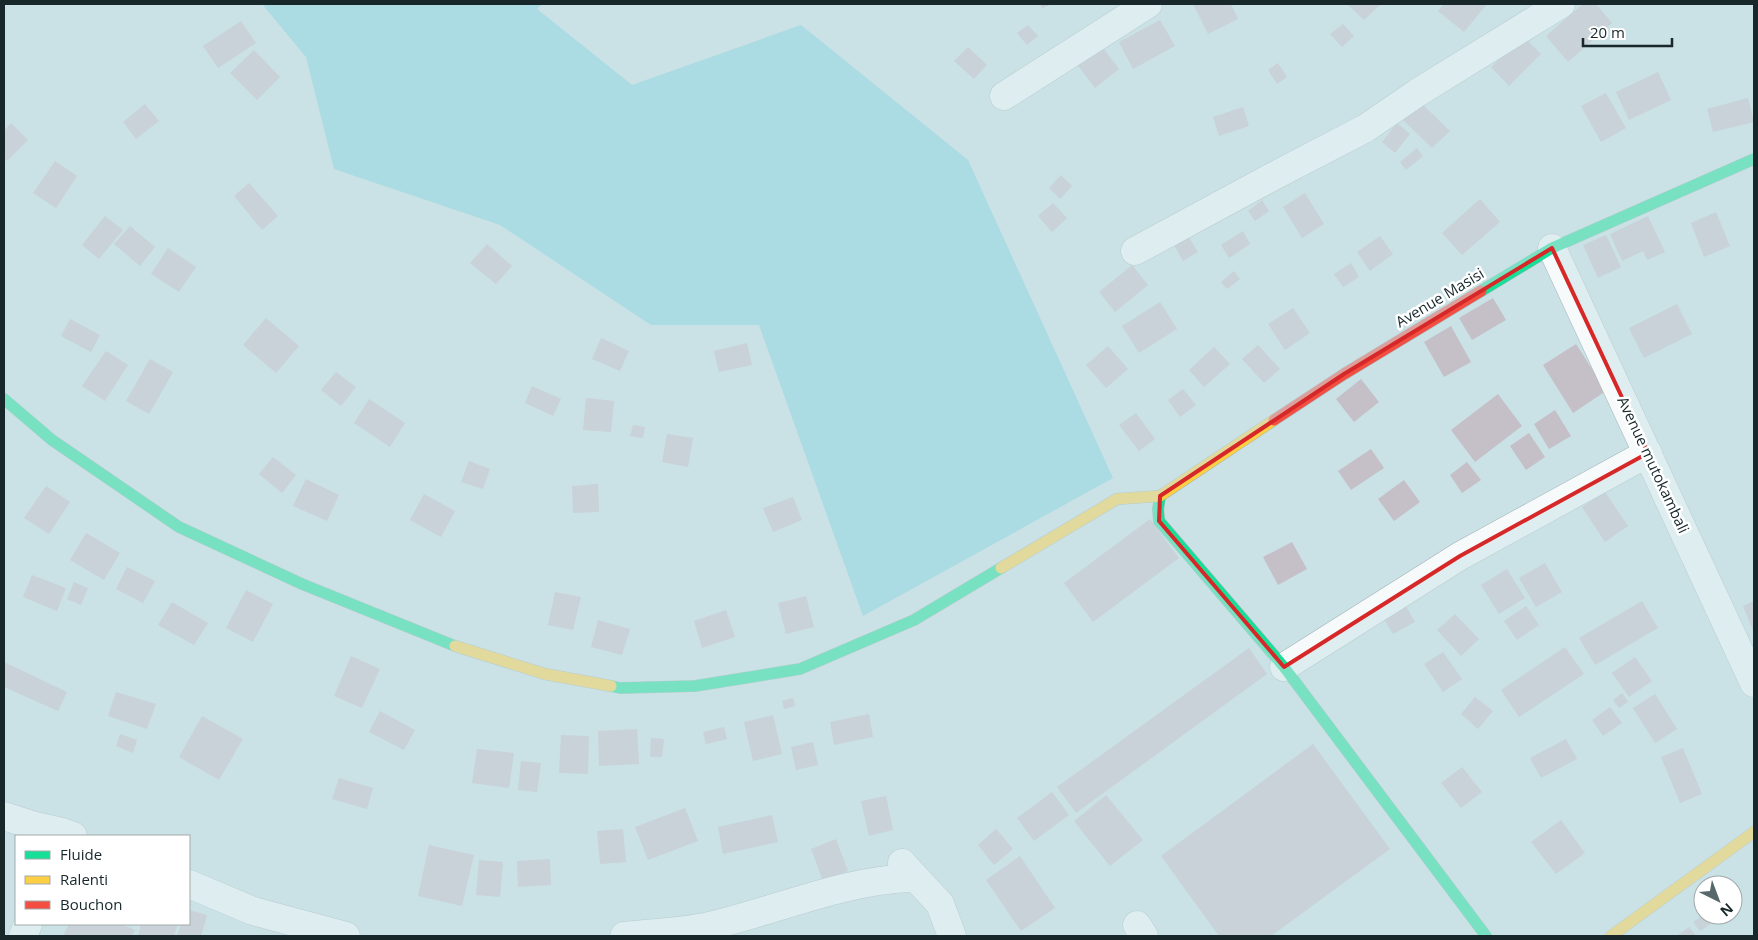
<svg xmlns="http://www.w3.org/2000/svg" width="1758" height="940" font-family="'Open Sans',sans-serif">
	<rect width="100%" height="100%" fill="#cae1e5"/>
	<path fill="#86d2df" d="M 262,4 L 542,4 L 537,9 L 632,85 L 801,25 L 968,160 L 1113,478 L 863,616 L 759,325 L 651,325 L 500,225 L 334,169 L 306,57 Z"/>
	<path fill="#c5bfc8" d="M 1040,4 L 1053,4 L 1042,8 Z
		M 1193,4 L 1231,4 L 1238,19 L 1208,34 Z
		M 1347,4 L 1381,4 L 1364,20 Z
		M 1444,4 L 1487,4 L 1464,32 L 1438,11 Z
		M 1583,4 L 1596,4 L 1612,23 L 1568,62 L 1546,36 Z
		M 1160,20 L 1175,46 L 1133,69 L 1119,42 Z
		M 241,21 L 256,43 L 218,68 L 203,46 Z
		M 1343,24 L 1354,36 L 1342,47 L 1330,34 Z
		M 1028,25 L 1038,36 L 1027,45 L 1017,33 Z
		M 1523,36 L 1541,54 L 1509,86 L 1491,67 Z
		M 1097,40 L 1119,69 L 1095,88 L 1073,59 Z
		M 968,47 L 987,65 L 974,79 L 954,61 Z
		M 254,50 L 280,77 L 257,100 L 230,73 Z
		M 1278,63 L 1287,77 L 1277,84 L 1268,70 Z
		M 1658,72 L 1671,100 L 1629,120 L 1616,92 Z
		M 1606,93 L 1626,128 L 1601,142 L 1581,106 Z
		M 1748,98 L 1754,122 L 1713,132 L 1707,109 Z
		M 1419,101 L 1450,131 L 1432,148 L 1402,119 Z
		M 145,104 L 159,121 L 136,139 L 123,122 Z
		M 1243,107 L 1249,126 L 1219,136 L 1213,117 Z
		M 11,123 L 28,140 L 7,161 L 4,157 L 4,131 Z
		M 1397,123 L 1410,134 L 1395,153 L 1382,142 Z
		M 1417,148 L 1423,156 L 1406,170 L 1400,162 Z
		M 55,161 L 77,176 L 56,208 L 33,193 Z
		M 1061,175 L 1072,186 L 1060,199 L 1049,188 Z
		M 249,183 L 278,216 L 262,230 L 234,196 Z
		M 1305,193 L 1324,224 L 1302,238 L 1283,207 Z
		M 1480,199 L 1500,222 L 1462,255 L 1442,233 Z
		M 1262,200 L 1269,211 L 1255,221 L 1248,211 Z
		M 1053,203 L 1067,218 L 1052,232 L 1038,216 Z
		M 1716,212 L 1730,246 L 1704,257 L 1691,223 Z
		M 105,216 L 123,230 L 99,259 L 82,245 Z
		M 1648,216 L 1665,252 L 1647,260 L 1643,251 L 1622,261 L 1610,234 Z
		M 130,226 L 155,247 L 140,266 L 114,244 Z
		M 1243,231 L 1250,244 L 1229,258 L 1221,245 Z
		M 1606,235 L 1621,267 L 1598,278 L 1583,245 Z
		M 1188,236 L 1198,252 L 1183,261 L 1174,245 Z
		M 1380,236 L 1393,254 L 1370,271 L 1357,252 Z
		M 487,244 L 512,266 L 496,284 L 470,263 Z
		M 168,248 L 196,267 L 179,292 L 151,274 Z
		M 1351,263 L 1359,277 L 1343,287 L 1334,274 Z
		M 1132,265 L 1148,285 L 1115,312 L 1099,292 Z
		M 1234,271 L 1240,279 L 1227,289 L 1221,282 Z
		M 1493,298 L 1506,320 L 1472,340 L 1459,318 Z
		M 1160,302 L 1177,329 L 1139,353 L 1122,326 Z
		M 1677,304 L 1692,334 L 1644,358 L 1629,328 Z
		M 1293,308 L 1310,333 L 1285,350 L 1268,324 Z
		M 266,318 L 299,346 L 276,373 L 243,345 Z
		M 70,319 L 100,335 L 91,352 L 61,336 Z
		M 1451,326 L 1471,362 L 1444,377 L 1424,342 Z
		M 601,338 L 629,351 L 620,371 L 592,359 Z
		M 747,343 L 752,365 L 719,372 L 714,351 Z
		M 1576,344 L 1606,391 L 1573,413 L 1543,365 Z
		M 1258,345 L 1280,369 L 1264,383 L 1242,359 Z
		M 1108,346 L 1128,369 L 1106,388 L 1086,365 Z
		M 1214,347 L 1230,364 L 1204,387 L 1189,370 Z
		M 106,351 L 128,365 L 105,401 L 82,386 Z
		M 150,359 L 173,372 L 149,414 L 126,401 Z
		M 336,372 L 356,387 L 341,406 L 321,390 Z
		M 1361,379 L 1379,402 L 1354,422 L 1336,399 Z
		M 532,386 L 561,399 L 553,416 L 525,403 Z
		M 1183,389 L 1196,405 L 1180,417 L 1168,400 Z
		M 1498,394 L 1522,426 L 1475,462 L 1451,430 Z
		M 586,398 L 614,401 L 611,432 L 583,430 Z
		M 369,399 L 405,423 L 390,447 L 354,423 Z
		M 1555,410 L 1571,436 L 1549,449 L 1534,424 Z
		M 1136,413 L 1155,439 L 1139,451 L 1119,425 Z
		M 633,425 L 645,427 L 643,438 L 630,436 Z
		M 1529,433 L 1545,457 L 1526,470 L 1510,446 Z
		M 667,434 L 693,438 L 688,467 L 662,462 Z
		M 1371,449 L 1384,468 L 1351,490 L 1338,471 Z
		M 273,457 L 296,475 L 282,493 L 259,474 Z
		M 469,461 L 490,469 L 483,489 L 461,482 Z
		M 1467,462 L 1481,480 L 1462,493 L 1450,475 Z
		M 306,479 L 339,495 L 327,521 L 293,506 Z
		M 1404,480 L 1420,502 L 1394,521 L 1378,499 Z
		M 598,484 L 599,512 L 573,513 L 572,486 Z
		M 46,486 L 70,502 L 49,534 L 24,518 Z
		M 1605,492 L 1628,526 L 1605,542 L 1582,507 Z
		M 424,494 L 455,511 L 441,537 L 410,520 Z
		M 793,497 L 802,520 L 773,532 L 763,508 Z
		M 1150,519 L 1179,558 L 1093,622 L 1064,583 Z
		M 86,533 L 120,553 L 104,580 L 70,560 Z
		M 1292,542 L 1307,569 L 1278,585 L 1263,557 Z
		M 1545,563 L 1562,592 L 1536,607 L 1519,578 Z
		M 127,567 L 155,581 L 143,603 L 116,589 Z
		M 1507,569 L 1525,598 L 1499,614 L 1481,585 Z
		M 32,575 L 66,588 L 57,611 L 23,597 Z
		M 74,582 L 88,588 L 81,605 L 67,599 Z
		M 246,590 L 273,604 L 253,642 L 226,628 Z
		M 555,592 L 581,597 L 573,630 L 548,625 Z
		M 806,596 L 814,627 L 786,634 L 778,603 Z
		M 1642,601 L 1658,628 L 1595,665 L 1579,638 Z
		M 1754,601 L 1754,633 L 1743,606 Z
		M 172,602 L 208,623 L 194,645 L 158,625 Z
		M 1404,603 L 1415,622 L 1393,634 L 1382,616 Z
		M 1526,606 L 1539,625 L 1517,640 L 1504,621 Z
		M 726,610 L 735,637 L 702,648 L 694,621 Z
		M 1455,614 L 1479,639 L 1461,656 L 1437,630 Z
		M 598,620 L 630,629 L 622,655 L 591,647 Z
		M 1565,647 L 1584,674 L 1519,717 L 1501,690 Z
		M 1249,648 L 1267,674 L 1076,813 L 1057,787 Z
		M 1443,652 L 1462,679 L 1443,692 L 1424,664 Z
		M 351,656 L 380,669 L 362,708 L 334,696 Z
		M 1635,657 L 1652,681 L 1629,697 L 1612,673 Z
		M 4,662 L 67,692 L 58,711 L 4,687 Z
		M 116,692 L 156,704 L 147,729 L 108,716 Z
		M 1622,693 L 1628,702 L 1619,708 L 1613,700 Z
		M 1655,694 L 1677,729 L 1655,743 L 1633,708 Z
		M 1475,697 L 1493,711 L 1478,729 L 1461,714 Z
		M 793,698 L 795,706 L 784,709 L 782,701 Z
		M 1610,707 L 1622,723 L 1603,736 L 1592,720 Z
		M 380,711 L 415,730 L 404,750 L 369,732 Z
		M 869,714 L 873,737 L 834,745 L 830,722 Z
		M 773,715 L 782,754 L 753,761 L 744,722 Z
		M 202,716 L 243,739 L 219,780 L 179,757 Z
		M 724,727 L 727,739 L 706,744 L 703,732 Z
		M 637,729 L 639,764 L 599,766 L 598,731 Z
		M 120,734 L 137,740 L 133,753 L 116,746 Z
		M 561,735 L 589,736 L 588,774 L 559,773 Z
		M 651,738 L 664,739 L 662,757 L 650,757 Z
		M 1566,739 L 1577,759 L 1541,778 L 1530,758 Z
		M 813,742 L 818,765 L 796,770 L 791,747 Z
		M 1313,744 L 1390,849 L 1271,936 L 1219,936 L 1161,856 Z
		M 1683,748 L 1702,794 L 1680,803 L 1661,757 Z
		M 477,749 L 514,753 L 509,788 L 472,783 Z
		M 521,761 L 541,763 L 537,792 L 518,790 Z
		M 1462,767 L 1482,792 L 1461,808 L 1441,783 Z
		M 339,778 L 373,788 L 367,809 L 332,799 Z
		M 1052,792 L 1069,815 L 1034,841 L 1017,818 Z
		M 1106,795 L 1143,840 L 1110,866 L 1074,821 Z
		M 886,796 L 893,830 L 869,836 L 861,801 Z
		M 685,808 L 698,841 L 648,860 L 635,827 Z
		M 772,815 L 778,842 L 723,854 L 718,827 Z
		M 1561,820 L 1585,853 L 1556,874 L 1531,842 Z
		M 623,829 L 626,862 L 600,864 L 597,831 Z
		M 996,829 L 1013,849 L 994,865 L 978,845 Z
		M 836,839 L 848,871 L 823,881 L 811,849 Z
		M 429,845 L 474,855 L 462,906 L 418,896 Z
		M 1020,856 L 1055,908 L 1021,931 L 986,880 Z
		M 550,859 L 551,885 L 518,887 L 517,861 Z
		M 479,860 L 503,862 L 500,897 L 476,895 Z
		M 189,910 L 207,915 L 201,936 L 177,936 L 181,924 L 189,924 Z
		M 1704,915 L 1707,915 L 1712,923 L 1700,931 L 1693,922 Z
		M 69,924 L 121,924 L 135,930 L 132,936 L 63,936 Z
		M 141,924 L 178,924 L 174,936 L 138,936 Z
		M 1689,927 L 1696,936 L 1679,936 L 1678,935 Z"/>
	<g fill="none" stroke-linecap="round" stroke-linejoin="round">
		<defs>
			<path id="street" d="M 1004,96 L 1148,4
				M 1552,248 L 1754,683
				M 1135,251 L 1270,178 L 1366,128 L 1417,93 L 1561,4
				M 1284,667 L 1460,556 L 1648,453
				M 4,816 L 35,826 L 62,832 L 73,836
				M 902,863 L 940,904 L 952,936
				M 189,884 L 253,911 L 346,936
				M 1137,925 L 1144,936
				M 23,936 L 28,924
				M 624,936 C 651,933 679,932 705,927 C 773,912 839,881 910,878 L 902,863"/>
			<path id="fast" d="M 1481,291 L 1552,248 L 1754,159
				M 4,399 L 52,440 L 179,527 L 302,584 L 455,646
				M 1160,496 L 1158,509 L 1159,521 L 1284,667 L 1486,936
				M 611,686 L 620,688 L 695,686 L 800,669 L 914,620 L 1001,568"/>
			<path id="slow" d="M 1001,568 L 1117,499 L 1160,496 L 1274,420
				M 455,646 L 545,674 L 611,686
				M 1611,936 L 1754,832"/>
			<path id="jam" d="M 1274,420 L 1344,374 L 1481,291"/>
		</defs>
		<use href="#street" stroke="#a1b3b6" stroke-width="29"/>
		<use href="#fast" stroke="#a1b3b6" stroke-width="12"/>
		<use href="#slow" stroke="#a1b3b6" stroke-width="12"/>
		<use href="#jam" stroke="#a1b3b6" stroke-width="12"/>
		<use href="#street" stroke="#f7fafb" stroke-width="28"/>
		<use href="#fast" stroke="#16e098" stroke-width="11"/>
		<use href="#slow" stroke="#ffcf43" stroke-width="11"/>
		<use href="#jam" stroke="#f24e42" stroke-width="11"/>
	</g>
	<path d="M0 0H1758V940H0ZM 1552,248 L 1648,453 L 1460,556 L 1284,667 L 1159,521 L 1160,496 L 1344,374 Z" fill="#cae1e5" fill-opacity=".55" fill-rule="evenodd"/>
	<path fill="none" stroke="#d62828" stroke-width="4" stroke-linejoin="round" d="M 1552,248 L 1648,453 L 1460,556 L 1284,667 L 1159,521 L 1160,496 L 1344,374 Z"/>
	<g text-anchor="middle" stroke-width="5" stroke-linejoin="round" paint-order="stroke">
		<g font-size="15" fill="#17272a" stroke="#fff">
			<text transform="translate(1440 298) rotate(-31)" y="5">Avenue Masisi</text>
			<text transform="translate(1653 465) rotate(65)" y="5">Avenue mutokambali</text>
		</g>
	</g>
	<rect width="1758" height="940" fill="none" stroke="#17272a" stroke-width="10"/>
	<rect x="15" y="835" width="175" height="90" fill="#ffffff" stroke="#a2a9aa"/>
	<rect x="25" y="851" width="25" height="8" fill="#16e098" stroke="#a2a9aa"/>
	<text x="60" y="860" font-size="15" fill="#17272a">Fluide</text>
	<rect x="25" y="876" width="25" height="8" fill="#ffcf43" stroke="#a2a9aa"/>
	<text x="60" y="885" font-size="15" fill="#17272a">Ralenti</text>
	<rect x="25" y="901" width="25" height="8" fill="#f24e42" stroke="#a2a9aa"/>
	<text x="60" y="910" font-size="15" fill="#17272a">Bouchon</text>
	<g transform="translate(1718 900) rotate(138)"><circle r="24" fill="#ffffff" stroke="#a2a9aa"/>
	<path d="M0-4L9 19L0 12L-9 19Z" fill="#56686b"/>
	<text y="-8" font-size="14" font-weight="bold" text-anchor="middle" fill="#17272a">N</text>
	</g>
	<path d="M1583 38v8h89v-8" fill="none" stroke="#17272a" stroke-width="2.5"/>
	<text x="1590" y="38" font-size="15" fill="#17272a" stroke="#ffffff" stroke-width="4" paint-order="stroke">20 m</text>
</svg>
